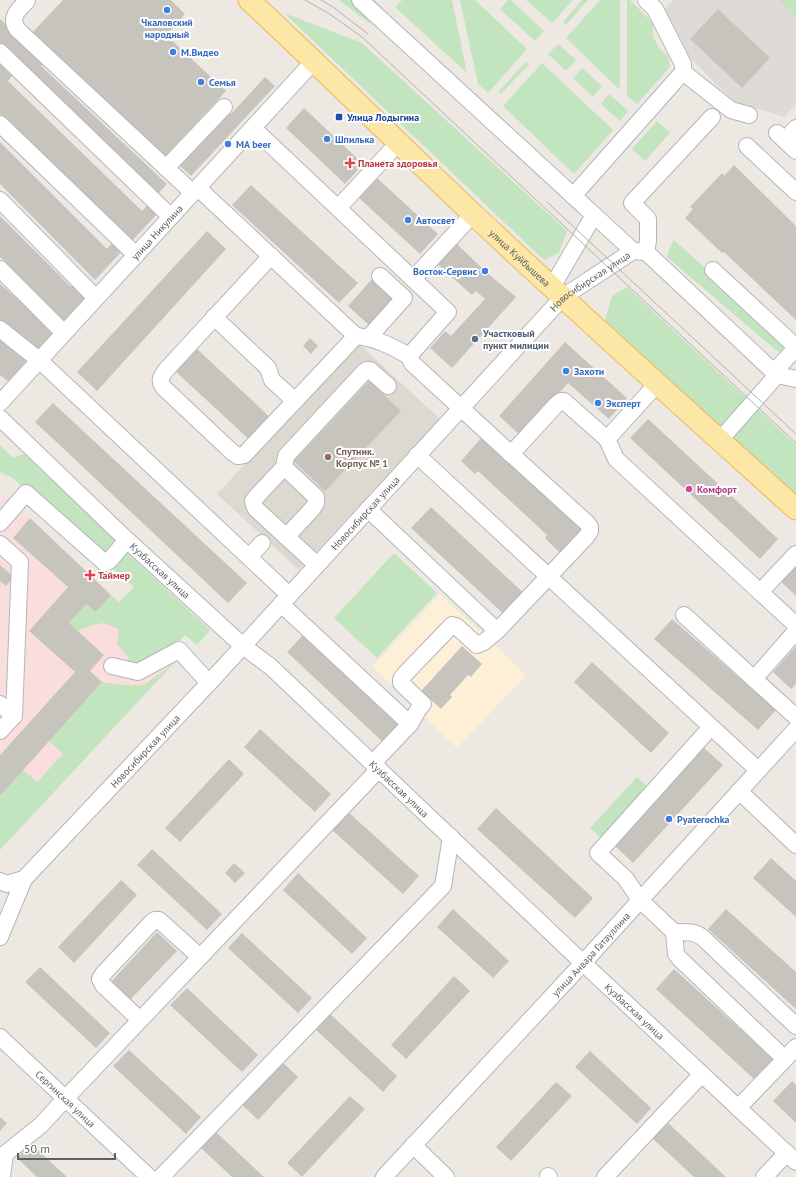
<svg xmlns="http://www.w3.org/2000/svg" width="796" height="1177" font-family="'PT Sans',sans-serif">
	<rect width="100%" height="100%" fill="#ede9e2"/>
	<path fill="#fdf0d7" d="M 440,594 L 526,675 L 457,748 L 372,667 Z"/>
	<path fill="#dedbd6" d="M 673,0 L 796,0 L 796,105 L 784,117 L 733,101 L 676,44 L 661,13 Z"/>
	<path fill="#ddd8d0" d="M 358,343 L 440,419 L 299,570 L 217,494 Z"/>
	<path fill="#fadede" d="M 5,495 L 179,658 L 0,850 L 0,501 Z"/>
	<path fill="#c2e4bf" d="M 339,0 L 374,0 L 383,8 L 369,23 Z
		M 402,0 L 452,0 L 467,73 L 395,7 Z
		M 460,0 L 475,0 L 527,49 L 488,93 L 478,84 Z
		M 508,0 L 511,0 L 544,31 L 535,41 L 500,9 Z
		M 526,0 L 573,0 L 552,23 Z
		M 582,0 L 588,0 L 566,25 L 563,22 Z
		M 600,0 L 620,0 L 620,90 L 566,38 Z
		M 627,0 L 630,0 L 653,23 L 653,37 L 660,49 L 668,56 L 670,67 L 637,104 L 627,96 Z
		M 779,0 L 796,0 L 796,16 Z
		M 284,13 L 362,43 L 567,231 L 559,253 L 544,260 Z
		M 558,44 L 576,60 L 566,71 L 548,54 Z
		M 526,62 L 529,64 L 501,94 L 498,92 Z
		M 542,63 L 613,130 L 574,174 L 503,106 Z
		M 582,68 L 602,86 L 593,97 L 573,78 Z
		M 609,94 L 628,111 L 620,121 L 601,104 Z
		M 657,121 L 670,133 L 645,161 L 632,149 Z
		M 674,240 L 755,313 L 782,341 L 785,355 L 777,351 L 667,257 L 670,247 Z
		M 627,287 L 796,445 L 796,497 L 605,320 L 612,296 Z
		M 0,445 L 13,458 L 24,454 L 116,541 L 102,557 L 13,478 L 0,472 Z
		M 127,553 L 210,630 L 197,645 L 185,635 C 167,654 156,660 130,665 L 128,657 L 117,644 L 119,629 L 104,623 L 93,625 L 77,631 L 69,623 L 86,604 L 96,612 L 111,595 L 119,602 L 134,587 L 113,569 Z
		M 394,553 L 437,593 L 377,658 L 334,618 Z
		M 173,664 L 0,850 L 0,796 L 23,770 L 37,782 L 63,754 L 49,741 L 102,682 L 121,685 L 144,685 Z
		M 637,777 L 650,789 L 603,840 L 590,828 Z"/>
	<path fill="#c7c4be" d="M 63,0 L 171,0 L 185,14 L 166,35 L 226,91 L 163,158 L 31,34 Z
		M 718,9 L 770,58 L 742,88 L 690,39 Z
		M 0,19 L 9,27 L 8,29 L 12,32 L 10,34 L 43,64 L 41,66 L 167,184 L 157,195 L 0,49 Z
		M 0,64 L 12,76 L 8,81 L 142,211 L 149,203 L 158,213 L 131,242 L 0,114 Z
		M 265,77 L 275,86 L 191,176 L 178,164 L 229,112 L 231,114 Z
		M 304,108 L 363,164 L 345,184 L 286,128 Z
		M 0,142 L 107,249 L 114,241 L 123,250 L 95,280 L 0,184 Z
		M 734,165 L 796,226 L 796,320 L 724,252 L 722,253 L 685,218 L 693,209 L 690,207 L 722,173 L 724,176 Z
		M 377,178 L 438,234 L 420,254 L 359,198 Z
		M 251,185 L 358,283 L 339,303 L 232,205 Z
		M 0,216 L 71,287 L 76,282 L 89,296 L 64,321 L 0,257 Z
		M 207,231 L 226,249 L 97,391 L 77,372 Z
		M 455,242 L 485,271 L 516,297 L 452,368 L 430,348 L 445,331 L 451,336 L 485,299 L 476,291 L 472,295 L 436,263 Z
		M 372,279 L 394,299 L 370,326 L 348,306 Z
		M 0,284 L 54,331 L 35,352 L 0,321 Z
		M 310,338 L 318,346 L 311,354 L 303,346 Z
		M 0,340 L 26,361 L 8,381 L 0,375 Z
		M 565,342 L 627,398 L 609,419 L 568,383 L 521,436 L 499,416 Z
		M 195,347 L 273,420 L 252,442 L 174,370 Z
		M 369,381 L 401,411 L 325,491 L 294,461 Z
		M 53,403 L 247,583 L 228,603 L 35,422 Z
		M 648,419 L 778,539 L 760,559 L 630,438 Z
		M 482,437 L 582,529 L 560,553 L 545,538 L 547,535 L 478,471 L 475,474 L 461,461 Z
		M 431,507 L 527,596 L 507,617 L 411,528 Z
		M 30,518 L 111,595 L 96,612 L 86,604 L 69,623 L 104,655 L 90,671 L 102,682 L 0,796 L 0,755 L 75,672 L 29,631 L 68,587 L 13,538 Z
		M 796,562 L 796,596 L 779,580 Z
		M 0,565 L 14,577 L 6,586 L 0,581 Z
		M 672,619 L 776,710 L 758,730 L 654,639 Z
		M 305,633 L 403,725 L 385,744 L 287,652 Z
		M 462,646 L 482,664 L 471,677 L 468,675 L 450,695 L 452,697 L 441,709 L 421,691 Z
		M 796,646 L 796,684 L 791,689 L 773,672 Z
		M 592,662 L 669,733 L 651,753 L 574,682 Z
		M 260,729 L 331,794 L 315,812 L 244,747 Z
		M 703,747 L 723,765 L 633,863 L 614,845 Z
		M 229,759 L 244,774 L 180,842 L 165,828 Z
		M 496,808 L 593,898 L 575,918 L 477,829 Z
		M 347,811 L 419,876 L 403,894 L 331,829 Z
		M 152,849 L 222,914 L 207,930 L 137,865 Z
		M 771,858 L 796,881 L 796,917 L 753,878 Z
		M 234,863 L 245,873 L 235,883 L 225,873 Z
		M 298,873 L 367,938 L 352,954 L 283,890 Z
		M 121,880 L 137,895 L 74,963 L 58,947 Z
		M 453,909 L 509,961 L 493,978 L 437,927 Z
		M 726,909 L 796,972 L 796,1009 L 708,929 Z
		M 157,932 L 177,951 L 129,1001 L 110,983 Z
		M 242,933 L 312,998 L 298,1013 L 228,948 Z
		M 40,967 L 110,1033 L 96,1048 L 25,982 Z
		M 674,969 L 773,1059 L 754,1079 L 656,989 Z
		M 454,976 L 470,991 L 406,1059 L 391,1045 Z
		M 187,988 L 258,1055 L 242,1072 L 170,1005 Z
		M 328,1012 L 397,1076 L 383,1092 L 314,1028 Z
		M 129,1050 L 201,1117 L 186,1134 L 113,1066 Z
		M 590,1051 L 651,1108 L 637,1124 L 575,1067 Z
		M 280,1060 L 298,1077 L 258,1120 L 240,1103 Z
		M 792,1081 L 796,1085 L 796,1123 L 773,1101 Z
		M 556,1082 L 572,1096 L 511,1161 L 496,1147 Z
		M 350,1096 L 365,1109 L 302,1177 L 287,1163 Z
		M 0,1117 L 7,1123 L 0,1131 Z
		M 666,1121 L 726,1177 L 694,1177 L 651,1137 Z
		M 216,1132 L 264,1177 L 232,1177 L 201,1148 Z
		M 30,1143 L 67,1177 L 37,1177 L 17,1158 Z"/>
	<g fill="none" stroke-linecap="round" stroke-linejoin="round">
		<defs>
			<g id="minor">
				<path d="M 26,0 L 27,1 C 19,9 9,17 17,29 L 193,193"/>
				<path d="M 360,0 L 594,215"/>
				<path d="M 646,0 L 655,9 L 683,64 L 683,72"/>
				<path d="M 0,52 L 171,217"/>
				<path d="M 0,124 L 136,255"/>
				<path d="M 253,128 L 448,312 L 409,356 L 412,363 L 511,454 L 556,405 L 561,401 L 564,401 L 607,439 L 616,459 L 760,592"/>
				<path d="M 777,133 L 796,151"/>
				<path d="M 785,140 L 796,128"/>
				<path d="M 747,146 L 796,192"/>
				<path d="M 166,168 L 224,107"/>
				<path d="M 198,188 L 356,336 C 376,338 391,346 409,356"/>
				<path d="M 573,196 L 683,72 L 731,110 L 749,115"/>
				<path d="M 0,200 L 96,298"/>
				<path d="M 338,208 L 399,142"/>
				<path d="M 646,252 L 777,375 L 796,379"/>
				<path d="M 271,256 L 166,370 C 161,377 158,381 164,388 L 232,452 L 238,456 L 244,455 L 356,336"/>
				<path d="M 0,269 L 64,333"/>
				<path d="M 713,270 L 796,347"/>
				<path d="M 413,279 L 473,214"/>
				<path d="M 552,287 L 594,215 L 633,251"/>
				<path d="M 214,317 L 268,368 L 272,380 L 295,401"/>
				<path d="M 0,329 L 39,360 L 289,595"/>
				<path d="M 369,337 L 404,298 L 380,276"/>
				<path d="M 774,372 L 796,348"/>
				<path id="s1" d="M 0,403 L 314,61"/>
				<path id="s2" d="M 0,418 L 127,540 L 243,646 L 271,667 L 583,963 L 796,1162"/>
				<path d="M 607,439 L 657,384"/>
				<path d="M 720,440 L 777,375"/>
				<path d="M 417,455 L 758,770"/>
				<path d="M 284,467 L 316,497 L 316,503 L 313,508 L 286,537"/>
				<path d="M 368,509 L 497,631 L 586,537 L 590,531 L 590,527 L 587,523 L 511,454"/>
				<path d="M 0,523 L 26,493 L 105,563 L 109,561 L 127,540"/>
				<path d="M 0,544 L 20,562 L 14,716 L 0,731"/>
				<path d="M 796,554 L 760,592 L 796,625"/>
				<path d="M 249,557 L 262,543"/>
				<path d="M 317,565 L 256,509 L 254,505 L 253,501 L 257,496 L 284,467 L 286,456 L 364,372 L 367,370 L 370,370 L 388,386"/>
				<path d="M 281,604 L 410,724"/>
				<path d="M 684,615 L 754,679"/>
				<path d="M 796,631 L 754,679 L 796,717"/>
				<path d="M 112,666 L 138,672 L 179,650 L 209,683"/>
				<path d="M 0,704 L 14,716"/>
				<path d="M 711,727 L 598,853 L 626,879 L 640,900 L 674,932 L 676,954 L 680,959 L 785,1059 L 738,1108"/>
				<path d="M 373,763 L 410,724 L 418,710 L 423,704 L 401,683 L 401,679 L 405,674 L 452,625 L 456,626 L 477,645 L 484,642 L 497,631"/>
				<path d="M 739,791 L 796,845"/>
				<path d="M 0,881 L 7,884 L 24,879"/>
				<path d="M 674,932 C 685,932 693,931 702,937 L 796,1026"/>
				<path id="s3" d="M 0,937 L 24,879 L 209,683 L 563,297 L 633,251 L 646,252 L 648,241 L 648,219 L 632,203 L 712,117"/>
				<path d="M 140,1020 L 103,985 L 100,979 L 103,974 L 152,922 L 155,920 L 159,920 L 200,957"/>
				<path id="s4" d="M 0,1037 L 149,1177"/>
				<path d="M 785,1059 L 796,1047"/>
				<path d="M 413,1145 L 446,1177"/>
				<path d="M 548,1176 L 549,1177"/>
				<path d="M 2,1177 L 5,1154 L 41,1125 L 65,1099 L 379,769"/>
				<path d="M 161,1177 L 443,886 L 451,837"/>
				<path id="s5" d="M 384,1177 L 583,963 L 796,729"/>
				<path d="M 605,1177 L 702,1074"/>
				<path d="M 764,1177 L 787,1153"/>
			</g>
			<g id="major">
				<path id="s6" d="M 249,0 C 325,71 399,144 474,215 C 580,314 688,412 796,509"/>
			</g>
		</defs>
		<use href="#minor" stroke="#b3b5b9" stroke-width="18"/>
		<use href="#major" stroke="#edb65a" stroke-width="23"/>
		<use href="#minor" stroke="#fff" stroke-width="16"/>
		<use href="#major" stroke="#fde7a7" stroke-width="21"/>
		<path stroke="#b1b2b2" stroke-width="1" d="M 305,0 L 328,13 L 362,37 L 796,443
			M 321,0 L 333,7 L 368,34
			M 547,202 L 796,434"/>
	</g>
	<g fill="#3f7fe0" stroke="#fff" stroke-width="1.5">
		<circle cx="167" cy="10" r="4"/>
		<circle cx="173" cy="52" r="4"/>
		<circle cx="201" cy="82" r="4"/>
		<circle cx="327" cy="139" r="4"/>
		<circle cx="228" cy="144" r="4"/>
		<circle cx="408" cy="220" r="4"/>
		<circle cx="485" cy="271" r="4"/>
		<circle cx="566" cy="371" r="4"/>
		<circle cx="598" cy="403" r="4"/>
		<circle cx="669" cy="819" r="4"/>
	</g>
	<rect fill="#1a4fb4" stroke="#fff" stroke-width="1.5" x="335" y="113" width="8" height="8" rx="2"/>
	<g fill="#e0444e" stroke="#fff" stroke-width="1.5">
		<path d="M348 157h4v4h4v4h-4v4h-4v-4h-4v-4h4z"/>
		<path d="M88 569h4v4h4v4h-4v4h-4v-4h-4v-4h4z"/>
	</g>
	<circle fill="#5c6f8a" stroke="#fff" stroke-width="1.5" cx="475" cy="339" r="4"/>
	<circle fill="#8d6e63" stroke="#fff" stroke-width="1.5" cx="328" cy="457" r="4"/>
	<circle fill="#d1479c" stroke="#fff" stroke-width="1.5" cx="689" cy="489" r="4"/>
	<g text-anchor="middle" stroke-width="4" stroke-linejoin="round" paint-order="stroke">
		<g font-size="10" font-weight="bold" fill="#366cbe" stroke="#fff" text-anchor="start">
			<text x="167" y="26" text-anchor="middle">Чкаловский<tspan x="167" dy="12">народный</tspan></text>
			<text x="181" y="56">М.Видео</text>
			<text x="209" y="86">Семья</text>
			<text x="335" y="143">Шпилька</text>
			<text x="236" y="148">MA beer</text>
			<text x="416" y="224">Автосвет</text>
			<text x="477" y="275" text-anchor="end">Восток-Сервис</text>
			<text x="574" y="375">Захоти</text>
			<text x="606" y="407">Эксперт</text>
			<text x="677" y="823">Pyaterochka</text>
		</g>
		<g font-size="10" font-weight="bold" fill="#164399" stroke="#fff" text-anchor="start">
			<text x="347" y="121">Улица Лодыгина</text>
		</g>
		<g font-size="10" font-weight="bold" fill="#be3a42" stroke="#fff" text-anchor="start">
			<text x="358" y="167">Планета здоровья</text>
			<text x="98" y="579">Таймер</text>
		</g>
		<g font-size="10" fill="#5a5f62" stroke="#fff">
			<text dy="4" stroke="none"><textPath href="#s1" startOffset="232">улица Никулина</textPath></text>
			<text dy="4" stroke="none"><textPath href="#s6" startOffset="374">улица Куйбышева</textPath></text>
			<text dy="4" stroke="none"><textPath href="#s3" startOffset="887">Новосибирская улица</textPath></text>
			<text dy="4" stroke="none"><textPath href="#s3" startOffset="563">Новосибирская улица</textPath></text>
			<text dy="4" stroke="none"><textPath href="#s2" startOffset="221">Кузбасская улица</textPath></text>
			<text dy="4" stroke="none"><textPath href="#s3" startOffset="239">Новосибирская улица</textPath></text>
			<text dy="4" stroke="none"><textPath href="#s2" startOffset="545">Кузбасская улица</textPath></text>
			<text dy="4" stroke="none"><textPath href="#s5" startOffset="304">улица Анвара Гатауллина</textPath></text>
			<text dy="4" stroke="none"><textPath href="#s2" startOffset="869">Кузбасская улица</textPath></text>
			<text dy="4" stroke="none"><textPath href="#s4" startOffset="90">Сергинская улица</textPath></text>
		</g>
		<g font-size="10" font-weight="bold" fill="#4e5e75" stroke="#fff" text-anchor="start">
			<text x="483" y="337">Участковый<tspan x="483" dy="12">пункт милиции</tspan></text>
		</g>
		<g font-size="10" font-weight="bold" fill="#785e54" stroke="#fff" text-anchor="start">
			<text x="336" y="455">Спутник.<tspan x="336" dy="12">Корпус № 1</tspan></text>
		</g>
		<g font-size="10" font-weight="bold" fill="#b23c85" stroke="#fff" text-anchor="start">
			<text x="697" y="493">Комфорт</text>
		</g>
	</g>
	<path d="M18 1153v6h97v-6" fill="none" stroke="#5a5f62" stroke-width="2"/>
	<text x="24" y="1153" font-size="12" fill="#5a5f62" stroke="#ffffff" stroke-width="3" paint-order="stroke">50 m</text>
</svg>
